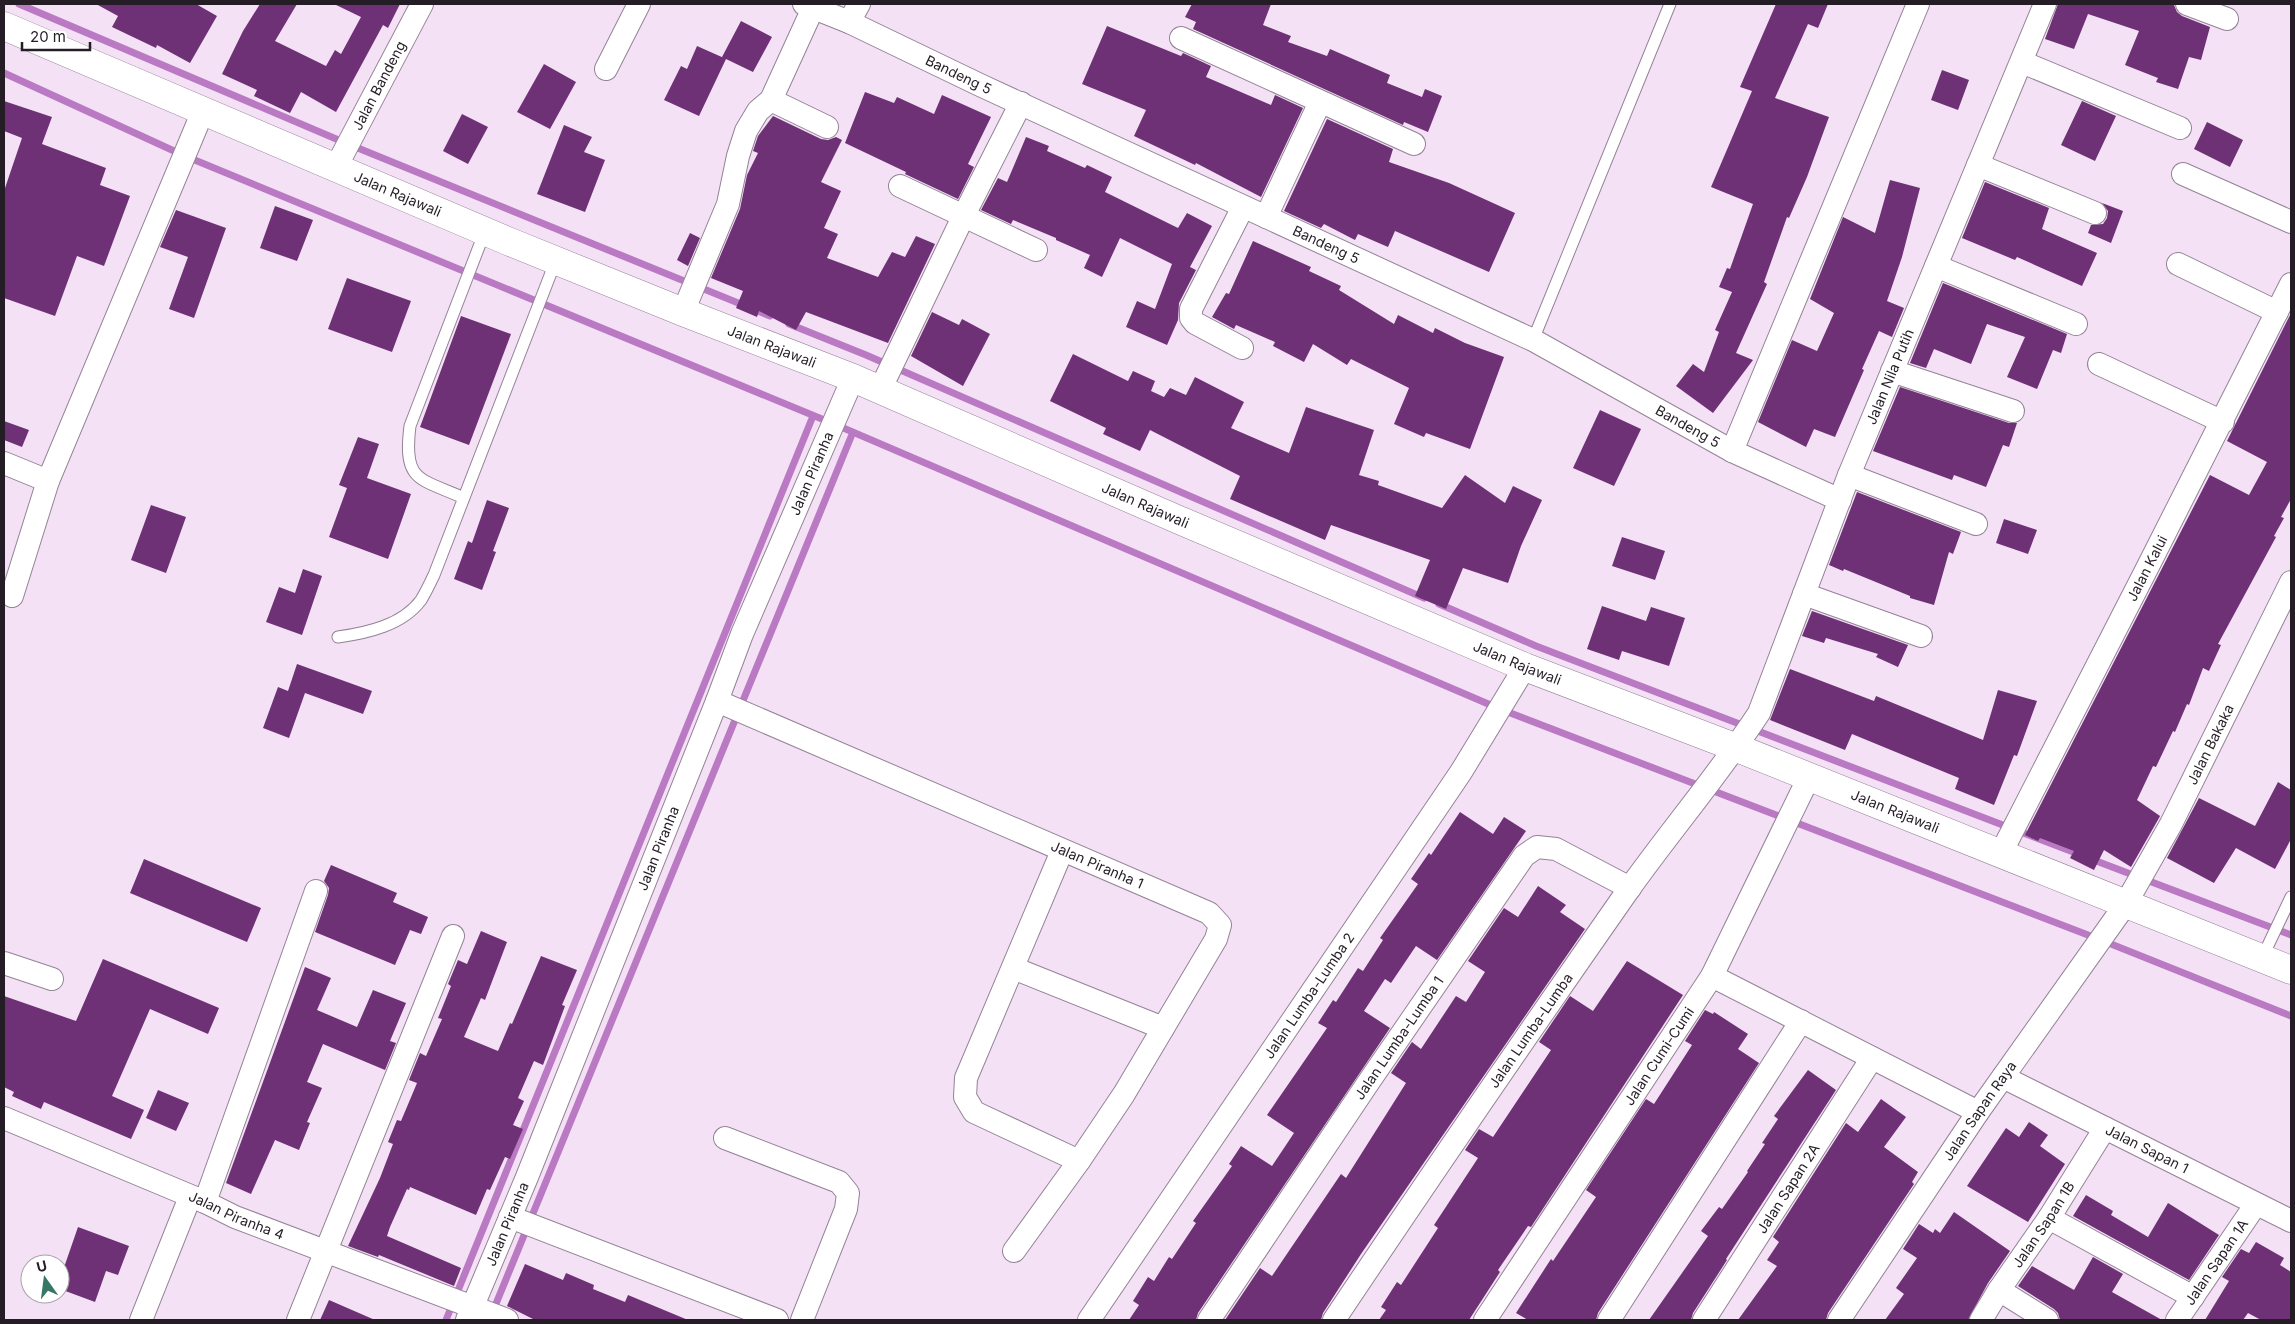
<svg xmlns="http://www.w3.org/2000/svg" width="2295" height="1324" font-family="Inter,sans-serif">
	<rect width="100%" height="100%" fill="#f4e1f6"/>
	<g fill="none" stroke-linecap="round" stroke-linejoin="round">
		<path stroke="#ba79c3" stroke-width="7" d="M 19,4 L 348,144 L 770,316
			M 4,73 L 185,156 L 834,424 L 1500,709 L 2101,940 L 2291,1016
			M 789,324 L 866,355 L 1424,598
			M 1439,604 L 1536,646 L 2081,855
			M 2091,859 L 2291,935
			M 493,1311 L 853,432
			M 446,1320 L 813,416"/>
	</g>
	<path fill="#6e3176" d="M 96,4 L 196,4 L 217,16 L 190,63 L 157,45 L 156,48 L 112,27 L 118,16 Z
		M 260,4 L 297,4 L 275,41 L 326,66 L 335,50 L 341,54 L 361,17 L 334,4 L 400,4 L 388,28 L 383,25 L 336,112 L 301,92 L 290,113 L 254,96 L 257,90 L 222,74 L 243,31 Z
		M 1192,4 L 1271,4 L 1263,25 L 1291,36 L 1288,42 L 1327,56 L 1330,49 L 1390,75 L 1387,83 L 1422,97 L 1425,89 L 1442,96 L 1428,132 L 1404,122 L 1403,125 L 1193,29 L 1196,22 L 1185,17 Z
		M 1776,4 L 1828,4 L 1818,28 L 1808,24 L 1775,98 L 1829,117 L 1807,177 L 1789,218 L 1787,217 L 1764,282 L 1767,284 L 1736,353 L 1753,360 L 1713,413 L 1676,386 L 1693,364 L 1704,372 L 1719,332 L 1715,330 L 1732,292 L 1719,287 L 1727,268 L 1730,269 L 1753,204 L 1711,187 L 1752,91 L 1740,87 Z
		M 2058,4 L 2169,4 L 2174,5 L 2177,12 L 2182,16 L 2210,27 L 2201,60 L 2189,57 L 2178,89 L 2156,82 L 2158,78 L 2125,65 L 2139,31 L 2088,14 L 2074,49 L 2045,39 Z
		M 741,21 L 772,37 L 753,72 L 726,59 L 699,116 L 664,100 L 681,66 L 687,69 L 697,46 L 724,58 L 722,57 Z
		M 1107,26 L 1181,56 L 1183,53 L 1211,66 L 1206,77 L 1271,105 L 1275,95 L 1303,108 L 1261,197 L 1196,163 L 1195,165 L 1134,136 L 1146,110 L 1082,84 Z
		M 544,64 L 576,82 L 550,129 L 517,112 Z
		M 1942,70 L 1969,80 L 1958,110 L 1931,100 Z
		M 865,92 L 894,103 L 897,97 L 934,114 L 942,95 L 991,117 L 968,164 L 974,167 L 958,199 L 905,174 L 906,172 L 845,143 Z
		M 4,101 L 52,117 L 42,144 L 106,168 L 100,185 L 130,196 L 104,266 L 77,256 L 55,316 L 4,298 L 4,191 L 22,138 L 4,131 Z
		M 2082,101 L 2116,116 L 2095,161 L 2061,145 Z
		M 462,114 L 488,127 L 468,164 L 443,151 Z
		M 773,116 L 821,139 L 828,140 L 836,137 L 842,140 L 821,182 L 841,191 L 824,228 L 838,234 L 827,258 L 878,277 L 892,252 L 905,257 L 916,236 L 935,244 L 888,343 L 806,312 L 796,330 L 759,311 L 757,317 L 736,308 L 743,291 L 711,278 L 740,209 L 747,175 L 758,153 L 753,151 L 758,136 Z
		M 1327,119 L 1393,149 L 1389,162 L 1449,183 L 1515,213 L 1489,272 L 1395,231 L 1388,247 L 1358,234 L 1355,240 L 1324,224 L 1321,228 L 1284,211 Z
		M 2207,122 L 2243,140 L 2230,167 L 2194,149 Z
		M 564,125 L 592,137 L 584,152 L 605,160 L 585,212 L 537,194 Z
		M 1026,137 L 1049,146 L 1047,151 L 1085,168 L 1087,165 L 1112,177 L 1105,192 L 1178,228 L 1187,213 L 1212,226 L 1190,267 L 1196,270 L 1179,303 L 1178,320 L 1167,345 L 1126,327 L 1137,301 L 1155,309 L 1172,264 L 1120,238 L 1102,277 L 1084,268 L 1090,255 L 1056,240 L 1056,238 L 1013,220 L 1011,224 L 981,210 L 998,178 L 1007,182 Z
		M 1890,180 L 1920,188 L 1902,257 L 1887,301 L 1904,308 L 1892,337 L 1879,331 L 1862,369 L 1864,370 L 1835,437 L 1814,429 L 1806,447 L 1758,422 L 1792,340 L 1817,351 L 1834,313 L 1810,299 L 1843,217 L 1875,233 Z
		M 1985,182 L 2049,208 L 2042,229 L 2097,253 L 2082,286 L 2017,257 L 2015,260 L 1962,238 Z
		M 2102,203 L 2123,211 L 2111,243 L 2088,233 L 2091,225 L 2103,224 L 2107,218 L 2108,211 Z
		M 275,206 L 313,220 L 297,261 L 260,248 Z
		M 176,210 L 226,228 L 194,318 L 169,309 L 188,257 L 160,247 Z
		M 690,233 L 700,238 L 688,266 L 677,260 Z
		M 1253,241 L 1311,267 L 1309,271 L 1341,286 L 1339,290 L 1394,324 L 1398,315 L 1433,333 L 1435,328 L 1465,343 L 1504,357 L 1470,449 L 1426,433 L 1424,437 L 1394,424 L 1409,388 L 1351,359 L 1347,365 L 1313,344 L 1304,362 L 1273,346 L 1275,342 L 1236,325 L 1234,329 L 1212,317 L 1226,293 L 1229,294 Z
		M 347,278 L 411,301 L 392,352 L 328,329 Z
		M 1943,283 L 2067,334 L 2061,353 L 2053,350 L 2037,389 L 2007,377 L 2025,337 L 1987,324 L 1971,364 L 1934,349 L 1926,368 L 1910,363 Z
		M 932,312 L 959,325 L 962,319 L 990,334 L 963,386 L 911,356 Z
		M 2291,313 L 2291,499 L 2281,517 L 2284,518 L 2274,536 L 2276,537 L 2218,644 L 2221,645 L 2209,671 L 2203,668 L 2189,705 L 2187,704 L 2175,732 L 2173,731 L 2156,767 L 2153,766 L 2137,800 L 2160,816 L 2159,818 L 2131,867 L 2104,850 L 2094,870 L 2070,858 L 2074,851 L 2040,838 L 2038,841 L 2025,835 L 2210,475 L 2249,495 L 2267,462 L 2227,441 Z
		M 461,316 L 511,334 L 469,445 L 420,427 Z
		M 1073,354 L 1128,381 L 1133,371 L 1155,381 L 1151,391 L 1164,397 L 1170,388 L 1186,395 L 1195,377 L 1244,402 L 1231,428 L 1289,453 L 1306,407 L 1374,430 L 1359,475 L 1379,481 L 1378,485 L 1442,508 L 1465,475 L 1505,503 L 1513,486 L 1542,500 L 1521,546 L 1508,583 L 1463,568 L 1446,609 L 1415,596 L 1430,560 L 1331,525 L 1325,540 L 1230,499 L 1240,476 L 1150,430 L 1140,451 L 1103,434 L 1106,428 L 1050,401 Z
		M 1900,387 L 2009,423 L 2017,423 L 2009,447 L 2003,445 L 1986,487 L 1954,475 L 1952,480 L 1873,451 Z
		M 1600,410 L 1641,429 L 1614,486 L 1573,468 Z
		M 4,421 L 29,430 L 22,447 L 4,440 Z
		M 358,437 L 379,444 L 367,478 L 411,494 L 388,559 L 329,537 L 347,488 L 339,485 Z
		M 1857,492 L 1961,532 L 1953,554 L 1949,552 L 1934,605 L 1910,598 L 1910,596 L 1844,569 L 1843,571 L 1829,565 Z
		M 487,500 L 509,508 L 493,551 L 496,552 L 482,590 L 454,579 L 468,541 L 472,543 Z
		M 151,505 L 186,517 L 166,573 L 131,560 Z
		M 2004,519 L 2037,530 L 2028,554 L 1996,543 Z
		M 1622,537 L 1665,551 L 1655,580 L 1612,566 Z
		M 303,569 L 322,576 L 302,635 L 266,622 L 279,587 L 295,593 Z
		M 1602,606 L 1646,621 L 1651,607 L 1685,618 L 1669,666 L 1622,651 L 1619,660 L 1587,649 Z
		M 1812,611 L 1908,645 L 1898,667 L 1876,657 L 1878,654 L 1826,638 L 1824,643 L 1802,636 Z
		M 297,664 L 372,691 L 363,714 L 305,693 L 289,738 L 263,728 L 278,687 L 288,691 Z
		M 1790,669 L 1874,701 L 1876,696 L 1983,740 L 1998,690 L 2037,701 L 2017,756 L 2014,755 L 1994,805 L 1955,789 L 1959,778 L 1852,734 L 1845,750 L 1770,720 Z
		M 2278,782 L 2291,790 L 2291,839 L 2275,869 L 2236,848 L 2214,883 L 2167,858 L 2199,798 L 2255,826 Z
		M 1460,812 L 1493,834 L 1504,817 L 1526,831 L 1437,960 L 1416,946 L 1391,983 L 1385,979 L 1364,1011 L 1390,1028 L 1198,1313 L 1196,1320 L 1129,1320 L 1139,1305 L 1133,1301 L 1148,1277 L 1154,1281 L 1169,1257 L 1172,1259 L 1196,1223 L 1193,1221 L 1232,1166 L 1229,1164 L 1241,1146 L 1272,1166 L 1294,1133 L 1267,1115 L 1327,1028 L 1318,1023 L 1333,1000 L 1336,1002 L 1358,968 L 1363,971 L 1383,940 L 1380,938 L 1418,884 L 1411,879 L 1429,853 L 1431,855 Z
		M 144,859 L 261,908 L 247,942 L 130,893 Z
		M 331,865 L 397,893 L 393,902 L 428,917 L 421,934 L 410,930 L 395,965 L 315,932 L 328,895 L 329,888 L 324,881 Z
		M 1538,886 L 1566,905 L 1560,912 L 1585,929 L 1361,1254 L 1323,1313 L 1321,1320 L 1225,1320 L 1260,1268 L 1272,1276 L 1341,1174 L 1346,1178 L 1406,1083 L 1391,1073 L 1412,1042 L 1421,1049 L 1456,996 L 1466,1002 L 1485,972 L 1468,961 L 1504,908 L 1518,917 Z
		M 481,931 L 507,942 L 485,1000 L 481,998 L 464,1037 L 498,1051 L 510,1023 L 512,1024 L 541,956 L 577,970 L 562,1005 L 565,1006 L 543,1065 L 534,1061 L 518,1098 L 524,1101 L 513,1125 L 523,1129 L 510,1159 L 505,1157 L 490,1190 L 487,1189 L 476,1215 L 410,1187 L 409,1190 L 407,1189 L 390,1227 L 387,1236 L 461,1268 L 454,1286 L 379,1255 L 378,1257 L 348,1246 L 380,1178 L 393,1144 L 388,1142 L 397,1120 L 401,1121 L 417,1083 L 409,1080 L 420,1053 L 426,1056 L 442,1019 L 438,1018 L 451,986 L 448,984 L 458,960 L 467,964 Z
		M 103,959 L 219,1008 L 208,1034 L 150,1009 L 112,1096 L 144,1110 L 131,1139 L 44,1102 L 41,1109 L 12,1096 L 14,1092 L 4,1087 L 4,996 L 76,1021 Z
		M 1627,961 L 1683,995 L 1531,1227 L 1528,1226 L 1498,1270 L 1500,1272 L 1469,1320 L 1379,1320 L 1386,1310 L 1381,1307 L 1397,1282 L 1401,1285 L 1438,1228 L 1434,1225 L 1478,1158 L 1465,1150 L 1479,1129 L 1493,1137 L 1551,1050 L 1539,1042 L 1570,996 L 1593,1011 Z
		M 305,967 L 331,978 L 317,1010 L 357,1027 L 373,990 L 406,1003 L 390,1041 L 396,1043 L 385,1070 L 323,1044 L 307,1082 L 322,1088 L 307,1122 L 310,1123 L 299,1150 L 275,1140 L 251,1194 L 226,1183 Z
		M 1705,1010 L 1713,1014 L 1714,1012 L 1748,1034 L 1738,1049 L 1759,1063 L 1598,1313 L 1596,1320 L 1528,1320 L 1516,1313 L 1551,1259 L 1553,1261 L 1596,1197 L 1586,1190 L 1646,1099 L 1654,1104 L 1692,1045 L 1685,1041 Z
		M 1808,1070 L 1836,1090 L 1726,1259 L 1727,1260 L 1693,1313 L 1691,1320 L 1649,1320 L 1708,1236 L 1701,1231 L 1719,1207 L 1722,1209 L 1748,1172 L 1747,1171 L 1765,1144 L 1762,1143 L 1778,1119 L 1774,1116 Z
		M 158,1090 L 189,1103 L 176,1131 L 146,1118 Z
		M 1881,1099 L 1906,1117 L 1884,1147 L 1918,1172 L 1912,1182 L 1914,1184 L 1828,1313 L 1826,1320 L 1738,1320 L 1777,1266 L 1767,1260 L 1779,1242 L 1773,1237 L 1846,1123 L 1858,1132 Z
		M 2029,1122 L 2048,1135 L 2040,1146 L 2065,1164 L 2028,1222 L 1967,1186 L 2006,1128 L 2019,1137 Z
		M 2086,1195 L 2113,1211 L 2111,1215 L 2148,1237 L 2168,1203 L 2219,1235 L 2189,1280 L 2073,1216 Z
		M 1954,1212 L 2010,1251 L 1988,1283 L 1968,1320 L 1885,1320 L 1904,1294 L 1896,1288 L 1917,1258 L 1903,1249 L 1919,1224 L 1933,1233 L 1935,1229 L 1940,1233 Z
		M 78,1227 L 129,1246 L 118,1275 L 106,1271 L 95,1302 L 60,1289 L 60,1279 Z
		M 2256,1242 L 2284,1258 L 2280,1265 L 2291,1272 L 2291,1320 L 2261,1320 L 2248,1313 L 2243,1320 L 2205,1320 L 2229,1281 L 2222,1277 L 2241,1249 L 2249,1253 Z
		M 2093,1257 L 2123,1274 L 2112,1292 L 2162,1320 L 2060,1320 L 2058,1313 L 2054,1309 L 2018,1286 L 2032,1266 L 2074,1290 Z
		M 525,1264 L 563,1280 L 566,1273 L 594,1285 L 593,1289 L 625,1302 L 628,1295 L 688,1320 L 535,1320 L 507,1306 Z
		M 329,1300 L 375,1320 L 320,1320 Z"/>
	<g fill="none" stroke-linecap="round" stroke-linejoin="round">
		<defs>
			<path id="service" d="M 1533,340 L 1670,4
				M 464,498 C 419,478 403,482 410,426 L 485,231
				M 338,637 C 367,633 403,625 421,600 C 426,592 430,583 434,575 L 556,260
				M 2262,958 L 2291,897"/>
			<g id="minor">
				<path id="s1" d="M 804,4 L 849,22 L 980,85 L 1533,340 L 1732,451 L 1840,500"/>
				<path d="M 2187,4 L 2227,19"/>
				<path d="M 849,22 L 859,4"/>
				<path d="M 1181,38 L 1414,144"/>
				<path d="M 2022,62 L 2180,128"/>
				<path d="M 606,69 L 639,4"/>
				<path d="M 771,100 L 827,127"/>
				<path d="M 1978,165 L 2095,213"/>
				<path id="s2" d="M 336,167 L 422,4"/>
				<path d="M 2183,174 L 2291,222"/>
				<path d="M 900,186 L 1036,250"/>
				<path d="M 1266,217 L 1320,102"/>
				<path d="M 2178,264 L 2277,312"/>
				<path d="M 1936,266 L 2076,324"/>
				<path d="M 683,312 L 728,204 L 738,156 L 746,131 L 758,111 L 771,100 L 813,8"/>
				<path d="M 1242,348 L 1195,323 L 1191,318 L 1191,309 L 1243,207"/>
				<path d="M 2099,364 L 2223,422"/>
				<path d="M 1892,371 L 2013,411"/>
				<path d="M 880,390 L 964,215 L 1021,103"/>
				<path d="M 1732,451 L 1918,4"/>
				<path d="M 4,463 L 48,481"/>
				<path d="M 1849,475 L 1976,524"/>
				<path d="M 1804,594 L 1921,636"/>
				<path d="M 12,596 L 48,481 L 203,111"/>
				<path id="s3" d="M 717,701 L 1209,913 L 1220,925 L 1216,939 L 1124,1094 L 1079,1161 L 1014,1251"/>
				<path d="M 1062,851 L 966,1078 L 965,1097 L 974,1112 L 1079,1161"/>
				<path id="s4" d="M 2001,853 C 2098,664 2196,474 2291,284"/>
				<path d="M 4,963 L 52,979"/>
				<path d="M 1013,968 L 1163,1028"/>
				<path d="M 1712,976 L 1978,1112"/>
				<path id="s5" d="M 2003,1077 L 2291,1221"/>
				<path id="s6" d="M 4,1118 L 205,1202 L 235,1217 L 507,1320"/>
				<path d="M 725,1138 L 839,1182 L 848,1193 L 846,1209 L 802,1320"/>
				<path d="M 205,1202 L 316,891"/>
				<path d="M 510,1217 L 777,1320"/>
				<path d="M 2049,1218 L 2193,1297"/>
				<path d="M 1999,1290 L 2047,1320"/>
				<path d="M 141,1320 L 190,1197"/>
				<path d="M 298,1320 L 453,936"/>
				<path id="s7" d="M 467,1320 L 527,1177 L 717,701 L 742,634 L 853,378"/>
				<path id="s8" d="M 1089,1320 L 1461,772 L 1525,667"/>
				<path id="s9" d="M 1209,1320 L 1370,1080 L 1524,856 L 1537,847 L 1556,849 L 1630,888"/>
				<path id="s10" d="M 1334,1320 C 1431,1175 1529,1032 1629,889 C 1671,830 1719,774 1759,713 L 1849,475 L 2045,4"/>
				<path id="s11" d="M 1485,1320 L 1712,976 L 1809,777"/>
				<path d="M 1609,1320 L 1801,1021"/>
				<path id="s12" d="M 1704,1320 L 1872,1058"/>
				<path id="s13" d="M 1839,1320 L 1978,1112 L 2125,905 L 2171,824 L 2291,582"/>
				<path id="s14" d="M 1981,1320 L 1999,1290 L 2049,1218 L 2105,1128"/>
				<path id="s15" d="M 2177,1320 L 2256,1204"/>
			</g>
			<g id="secondary">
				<path id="s16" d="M 4,26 L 510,242 L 683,312 L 853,378 L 1179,520 L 1525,667 L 1737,748 L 2291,970"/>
			</g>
		</defs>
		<use href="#service" stroke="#948396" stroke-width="13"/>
		<use href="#minor" stroke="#948396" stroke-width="24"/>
		<use href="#secondary" stroke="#948396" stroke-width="29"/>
		<use href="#service" stroke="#fff" stroke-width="11"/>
		<use href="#minor" stroke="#fff" stroke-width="22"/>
		<use href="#secondary" stroke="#fff" stroke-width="28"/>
	</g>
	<g text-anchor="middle" stroke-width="5" stroke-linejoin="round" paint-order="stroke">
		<g font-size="14" fill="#241d25" stroke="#fff">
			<text dy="5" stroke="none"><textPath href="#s1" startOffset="170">Bandeng 5</textPath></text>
			<text dy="5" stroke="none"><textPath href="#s2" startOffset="92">Jalan Bandeng</textPath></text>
			<text dy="5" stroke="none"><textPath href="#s16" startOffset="428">Jalan Rajawali</textPath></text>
			<text dy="5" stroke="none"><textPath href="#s1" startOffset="575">Bandeng 5</textPath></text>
			<text dy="5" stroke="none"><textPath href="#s16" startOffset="832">Jalan Rajawali</textPath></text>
			<text dy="5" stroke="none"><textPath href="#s10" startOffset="1102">Jalan Nila Putih</textPath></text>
			<text dy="5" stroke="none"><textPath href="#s1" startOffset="980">Bandeng 5</textPath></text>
			<text dy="5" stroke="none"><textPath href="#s7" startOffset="914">Jalan Piranha</textPath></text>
			<text dy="5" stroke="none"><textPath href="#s16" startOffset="1238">Jalan Rajawali</textPath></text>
			<text dy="5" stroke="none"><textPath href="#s4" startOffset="320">Jalan Kalui</textPath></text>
			<text dy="5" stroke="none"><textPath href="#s16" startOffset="1642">Jalan Rajawali</textPath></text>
			<text dy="5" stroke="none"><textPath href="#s13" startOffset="686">Jalan Bakaka</textPath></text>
			<text dy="5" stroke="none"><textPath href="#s16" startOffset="2048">Jalan Rajawali</textPath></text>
			<text dy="5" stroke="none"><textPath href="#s7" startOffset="509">Jalan Piranha</textPath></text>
			<text dy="5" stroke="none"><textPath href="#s3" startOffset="414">Jalan Piranha 1</textPath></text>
			<text dy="5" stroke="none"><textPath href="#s8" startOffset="392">Jalan Lumba-Lumba 2</textPath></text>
			<text dy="5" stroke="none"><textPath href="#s10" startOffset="350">Jalan Lumba-Lumba</textPath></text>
			<text dy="5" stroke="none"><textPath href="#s9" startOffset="340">Jalan Lumba-Lumba 1</textPath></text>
			<text dy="5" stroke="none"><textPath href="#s11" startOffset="316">Jalan Cumi-Cumi</textPath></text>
			<text dy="5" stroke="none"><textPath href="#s13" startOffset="252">Jalan Sapan Raya</textPath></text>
			<text dy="5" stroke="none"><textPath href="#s5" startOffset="161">Jalan Sapan 1</textPath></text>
			<text dy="5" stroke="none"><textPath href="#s12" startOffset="156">Jalan Sapan 2A</textPath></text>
			<text dy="5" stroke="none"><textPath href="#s6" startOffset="252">Jalan Piranha 4</textPath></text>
			<text dy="5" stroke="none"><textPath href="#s7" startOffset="104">Jalan Piranha</textPath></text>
			<text dy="5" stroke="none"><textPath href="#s14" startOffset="114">Jalan Sapan 1B</textPath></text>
			<text dy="5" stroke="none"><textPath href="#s15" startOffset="70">Jalan Sapan 1A</textPath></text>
		</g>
	</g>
	<rect width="2295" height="1324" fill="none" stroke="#241d25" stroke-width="10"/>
	<g transform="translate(45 1279) rotate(346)"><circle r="24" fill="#ffffff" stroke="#a7a5a8"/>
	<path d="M0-4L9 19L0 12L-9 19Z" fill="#377765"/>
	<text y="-8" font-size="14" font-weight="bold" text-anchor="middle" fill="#241d25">U</text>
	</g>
	<path d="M22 42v8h68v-8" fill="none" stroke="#241d25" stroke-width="2.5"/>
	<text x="30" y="42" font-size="15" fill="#241d25" stroke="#ffffff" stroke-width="4" paint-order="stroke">20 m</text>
</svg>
